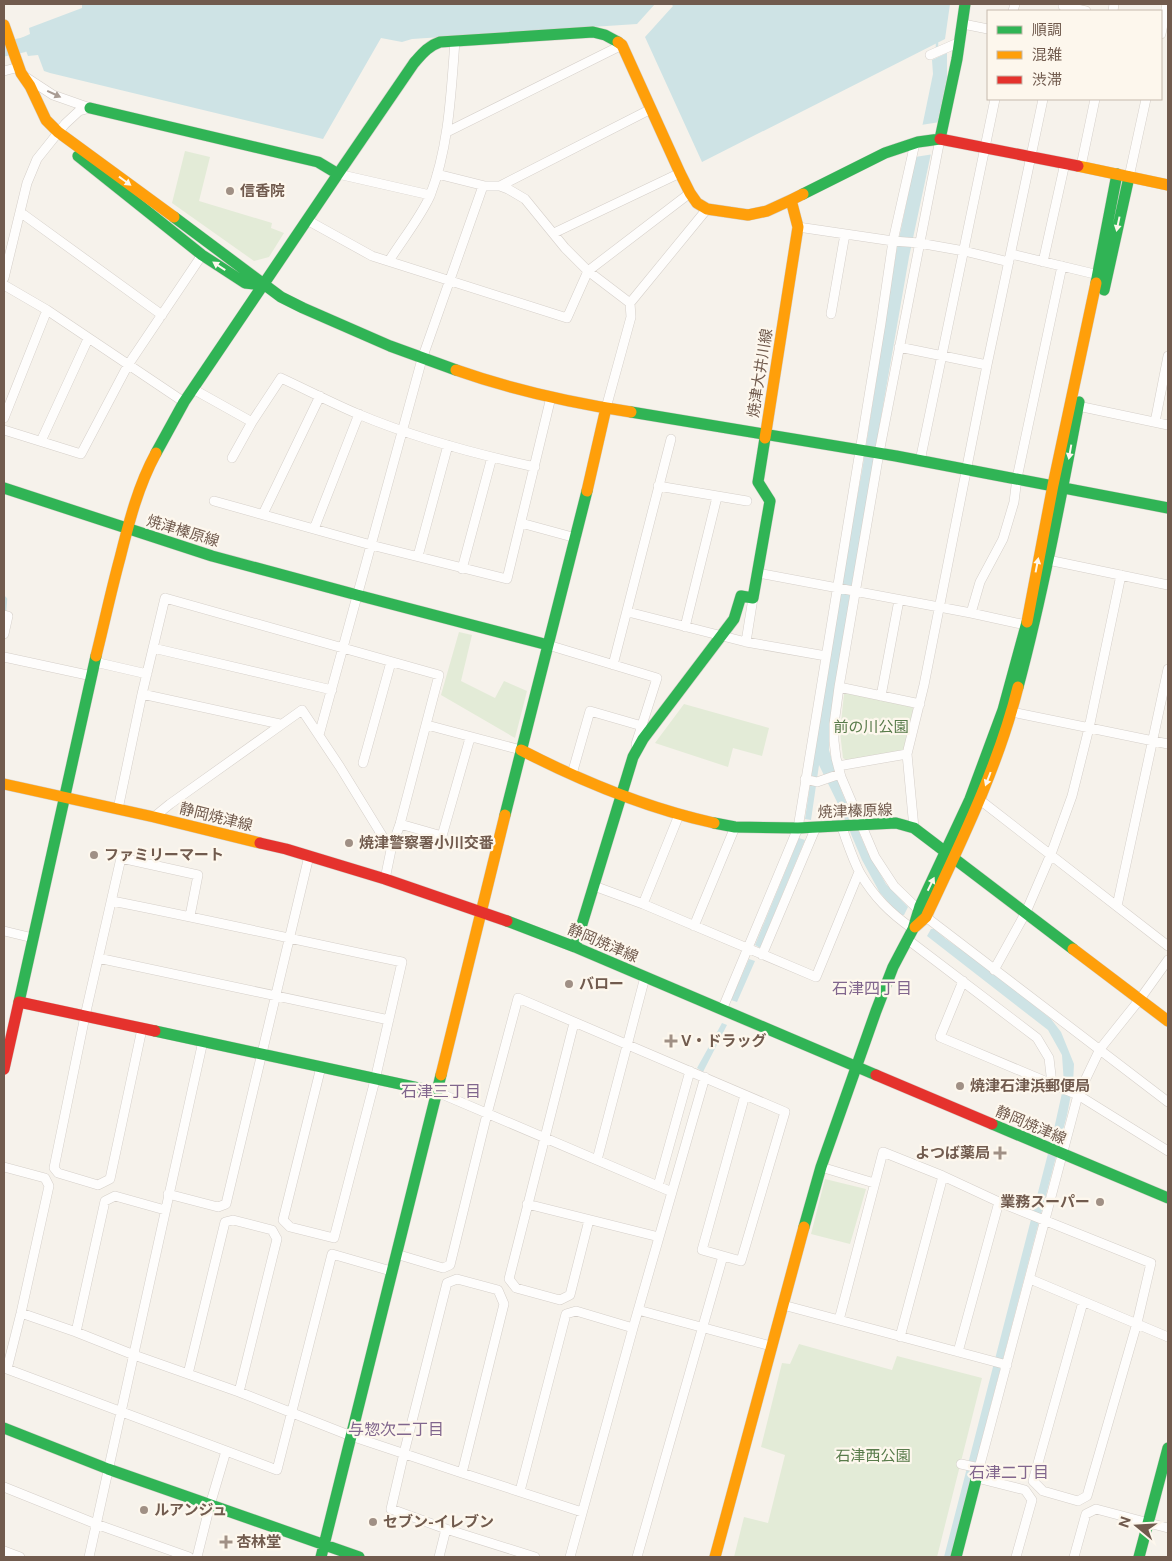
<svg xmlns="http://www.w3.org/2000/svg" width="1172" height="1561" font-family="'Public Sans','Noto Sans JP',sans-serif">
	<rect width="100%" height="100%" fill="#f6f2eb"/>
	<path fill="#e3ebd7" d="M 185,151 L 210,157 L 199,201 L 272,223 L 271,228 L 284,233 L 269,257 L 254,261 L 172,203 Z
		M 459,632 L 472,635 L 461,681 L 495,698 L 504,681 L 527,691 L 515,738 L 441,695 Z
		M 849,693 L 912,706 L 914,710 L 904,752 L 846,760 L 843,758 L 840,732 L 844,694 Z
		M 684,704 L 769,728 L 762,756 L 733,748 L 728,767 L 655,743 Z
		M 825,1179 L 866,1189 L 850,1244 L 811,1234 Z
		M 799,1344 L 892,1370 L 897,1356 L 982,1378 L 937,1557 L 734,1557 L 744,1517 L 768,1523 L 785,1455 L 761,1447 L 782,1363 L 790,1364 Z"/>
	<path fill="#cee3e5" d="M 82,4 L 655,4 L 637,24 L 412,39 L 402,42 L 381,38 L 323,139 L 50,73 L 44,71 L 38,55 L 28,56 L 21,38 L 30,34 L 29,28 L 82,8 Z
		M 671,4 L 950,4 L 945,39 L 702,162 L 645,37 L 673,6 Z
		M 947,53 L 947,78 L 909,257 L 849,601 L 829,732 L 829,750 L 841,790 L 867,851 L 886,884 L 908,907 L 904,915 L 900,915 L 880,893 L 862,860 L 840,808 L 819,765 L 811,820 L 805,819 L 836,609 L 862,471 L 896,253 L 933,74 L 932,60 Z
		M 799,838 L 805,840 L 760,948 L 755,945 Z
		M 931,929 L 934,929 L 946,939 L 987,968 L 1051,1019 L 1061,1032 L 1074,1064 L 1073,1084 L 1067,1115 L 951,1557 L 944,1557 L 1052,1138 L 1064,1084 L 1062,1055 L 1048,1030 L 927,936 Z
		M 749,959 L 755,961 L 737,1002 L 731,1000 Z
		M 722,1023 L 727,1025 L 703,1072 L 697,1068 Z"/>
	<path fill="#f6f2eb" d="M 940,122 L 934,154 L 915,157 L 921,125 Z"/>
	<g fill="none" stroke-linecap="round" stroke-linejoin="round">
		<path stroke="#cee3e5" stroke-width="2.5" d="M 937,43 L 937,49
			M 4,597 L 6,599 L 5,612"/>
		<path stroke="#cee3e5" stroke-width="15" d="M 4,49 L 23,45"/>
		<defs>
			<path id="street" d="M 1063,6 L 1086,11
				M 1013,11 L 1015,4
				M 1113,11 L 1114,4
				M 963,24 L 988,29
				M 1161,34 L 1167,4
				M 930,55 L 960,42
				M 4,71 L 19,67
				M 27,78 L 53,95 L 90,108
				M 447,132 L 622,45
				M 940,139 L 879,453 L 839,687 L 834,724 L 834,741 L 836,758 L 841,777 L 875,857 L 894,886 L 926,917 L 1168,1102
				M 1081,166 L 1095,99
				M 338,174 L 430,195
				M 437,174 L 485,186 L 500,186 L 508,189 L 525,199 L 565,248 L 588,271 L 630,303 L 707,209
				M 1129,177 L 1146,99
				M 500,186 L 651,109
				M 20,212 L 162,315
				M 307,220 L 372,256 L 567,318 L 588,271 L 690,193
				M 798,227 L 893,241 L 919,243 L 964,251 L 1009,262
				M 554,233 L 680,173
				M 1011,254 L 1103,276
				M 389,261 C 402,240 420,218 430,196 C 449,147 451,93 455,41
				M 1043,262 L 1065,163
				M 4,278 L 27,183 L 37,159 L 65,124 L 79,111 L 90,108
				M 4,285 L 47,310 L 184,402
				M 831,314 L 845,234
				M 899,347 L 987,365
				M 193,389 L 252,422
				M 1078,406 L 1168,425
				M 606,408 L 631,317 L 630,303
				M 4,418 L 47,310
				M 1155,422 L 1168,356
				M 4,430 L 81,454 L 128,365 L 202,255
				M 41,441 L 88,339
				M 232,458 L 252,422 L 281,378 C 307,390 332,403 358,414 C 415,438 475,454 535,467
				M 920,461 L 995,99
				M 658,486 L 747,501
				M 214,501 L 371,545 L 507,579 L 551,397
				M 263,514 L 320,396
				M 521,523 L 576,538
				M 314,529 L 359,414
				M 418,556 L 448,445
				M 1048,560 L 1168,585
				M 462,569 L 492,457
				M 758,573 L 971,613 L 1030,626
				M 628,612 L 746,642 L 826,656
				M 971,613 L 980,582 L 1003,539 L 1014,502 L 1017,478 L 1062,266
				M 4,615 L 8,616 L 4,634
				M 685,627 L 717,497
				M 746,642 L 753,598
				M 548,645 L 657,678 L 636,744
				M 153,648 L 332,690
				M 4,657 L 92,676
				M 95,662 L 147,674
				M 613,665 L 671,439
				M 839,687 L 920,704
				M 142,694 L 165,598 L 439,675 L 400,824 L 391,850
				M 881,696 L 899,600
				M 1007,711 L 1168,744
				M 427,725 L 521,750
				M 319,735 L 422,359 L 483,186
				M 363,763 L 391,662
				M 838,766 L 907,754
				M 572,774 L 590,711 L 642,726
				M 805,779 L 817,782 L 840,774
				M 980,800 L 1168,946
				M 118,809 L 142,694 L 280,724
				M 154,817 L 170,804 L 302,710 L 340,767 L 391,850 L 385,879
				M 400,824 L 442,836 L 470,738
				M 841,825 C 847,841 852,858 860,873 C 874,897 890,913 913,929
				M 914,828 L 907,754 L 924,685 L 987,365 L 1043,99
				M 594,886 L 643,904 L 816,977 L 859,872
				M 112,901 C 209,920 305,942 402,962 L 375,1080 L 334,1238 L 290,1227 L 283,1220 L 321,1067
				M 643,904 L 679,815
				M 1117,906 L 1168,669
				M 694,926 L 735,827
				M 4,931 L 33,938
				M 907,939 L 1037,1038 L 1049,1058 L 1052,1084
				M 762,955 L 816,827
				M 98,958 L 389,1020
				M 994,970 L 1026,912 L 1051,854 L 1072,796 L 1089,728 L 1121,575
				M 963,981 L 940,1037 L 1078,1095 L 1168,1151
				M 722,1010 L 798,828 L 881,323 L 893,241 L 915,143
				M 574,1023 L 509,1279 L 516,1288 L 560,1300 L 570,1295 L 589,1220
				M 142,1029 L 110,1179 L 98,1185 L 58,1173 L 54,1168 L 85,1016 L 121,858 L 198,875 L 190,916
				M 437,1092 L 672,1192
				M 597,1160 L 645,977
				M 4,1167 L 45,1178 L 49,1186 L 21,1313 L 7,1369 L 277,1470 L 332,1254 L 391,1271
				M 821,1167 L 874,1183
				M 658,1186 L 690,1071
				M 168,1194 L 218,1207 L 226,1204 L 309,856
				M 527,1204 L 659,1237
				M 396,1254 L 443,1268 L 450,1265 L 487,1114 L 518,998 L 785,1112 L 741,1261 L 702,1250 L 745,1095
				M 1030,1279 L 1168,1337
				M 783,1305 L 1007,1365
				M 638,1310 L 771,1346
				M 21,1313 L 76,1332 L 134,1355 L 239,1392 L 351,1436 L 462,1473 L 582,1512
				M 839,1320 L 883,1152 L 943,1176 L 999,1202 L 1151,1263 L 1137,1323 L 1087,1496 L 1078,1501 L 1043,1491 L 1033,1481 L 1083,1302
				M 76,1332 L 105,1201 L 115,1196 L 165,1210
				M 900,1337 L 943,1176
				M 958,1352 L 999,1202
				M 188,1374 L 225,1222 L 233,1220 L 272,1230 L 277,1239 L 239,1392
				M 961,1464 L 979,1468
				M 978,1472 L 1078,1095 L 1100,1049 L 1140,999 L 1168,960
				M 462,1473 L 504,1304 L 498,1290 L 457,1279 L 447,1283 L 404,1453 L 391,1509 L 446,1529 L 535,1557
				M 977,1478 L 1025,1490 L 1032,1500 L 1016,1557
				M 4,1487 L 96,1524 L 189,1557
				M 520,1491 L 566,1314 L 576,1311 L 633,1328
				M 4,1551 L 20,1557
				M 89,1557 L 203,1041
				M 197,1557 L 210,1505 L 226,1451
				M 439,1557 L 446,1529
				M 570,1557 L 633,1328 L 705,1077
				M 637,1557 L 723,1256
				M 1074,1557 L 1086,1514 L 1096,1509 L 1168,1528"/>
			<path id="fast" d="M 90,108 L 318,162 L 338,174 L 414,63 C 422,54 428,46 440,42 L 593,32 L 605,35 L 618,42
				M 78,156 L 202,255 L 245,283 L 262,285
				M 803,194 L 885,153 L 918,142 L 940,139 L 957,59 L 965,4
				M 174,217 L 281,297 L 303,308 L 390,346 L 456,370
				M 1096,283 L 1117,174
				M 1104,290 L 1129,177
				M 631,412 L 896,456 L 1168,508
				M 156,453 L 184,402 L 338,174
				M 4,488 L 212,556 L 357,595
				M 357,595 L 548,645
				M 1018,687 C 1043,593 1061,497 1079,402
				M 505,815 L 587,491
				M 714,823 L 735,827 L 798,828 L 896,823 L 914,828 L 1073,949
				M 507,921 L 575,947 L 876,1075
				M 575,947 L 633,757 L 643,739 L 734,619 L 741,596 L 753,598 L 770,501 L 758,482 L 765,438
				M 19,1002 L 96,656
				M 155,1031 L 437,1092
				M 992,1124 L 1168,1198
				M 804,1227 L 821,1167 L 876,1011 L 893,967 L 913,929 L 920,906 L 970,799 L 1003,710 L 1027,622
				M 4,1428 L 108,1469 L 359,1557
				M 321,1557 L 441,1075
				M 956,1557 L 978,1472
				M 1139,1557 L 1168,1448"/>
			<path id="slow" d="M 4,25 L 21,73 L 30,86 L 46,120 L 58,132 L 174,217
				M 618,42 L 622,45 L 680,173 L 690,193 L 697,203 L 707,209 L 748,215 L 767,211 L 791,200
				M 1078,166 L 1168,185
				M 456,370 C 513,390 572,403 631,412
				M 765,438 L 798,227 L 791,200 L 803,194
				M 587,491 L 606,408
				M 1027,622 L 1053,485 L 1096,283
				M 96,656 C 104,624 111,591 120,558 C 129,522 138,486 156,453
				M 521,750 C 583,782 646,808 714,823
				M 4,784 L 154,817 L 260,843
				M 915,927 L 926,917 C 961,842 998,767 1018,687
				M 1073,949 L 1168,1021
				M 441,1075 L 505,815
				M 715,1557 L 804,1227"/>
			<path id="jam" d="M 940,139 L 1078,166
				M 260,843 L 286,849 L 385,879 L 507,921
				M 4,1069 L 19,1002 L 155,1031
				M 876,1075 L 992,1124"/>
		</defs>
		<use href="#street" stroke="#d5cfc9" stroke-width="10"/>
		<use href="#fast" stroke="#d5cfc9" stroke-width="12"/>
		<use href="#slow" stroke="#d5cfc9" stroke-width="12"/>
		<use href="#jam" stroke="#d5cfc9" stroke-width="12"/>
		<use href="#street" stroke="#fefdfc" stroke-width="9"/>
		<use href="#fast" stroke="#30b455" stroke-width="11"/>
		<use href="#slow" stroke="#ff9f0a" stroke-width="11"/>
		<use href="#jam" stroke="#e5322d" stroke-width="11"/>
	</g>
	<defs><path id="oneway-solid" d="M-6-.8H1V-3.2L6.5 0L1 3.2V.8H-6Z" transform="scale(1.25)"/></defs>
	<use fill="#a99c94" href="#oneway-solid" transform="translate(54 94) rotate(25)"/>
	<g fill="#fdf7ed">
		<use href="#oneway-solid" transform="translate(125 181) rotate(36)"/>
		<use href="#oneway-solid" transform="translate(1118 224) rotate(102)"/>
		<use href="#oneway-solid" transform="translate(219 266) rotate(-147)"/>
		<use href="#oneway-solid" transform="translate(1070 452) rotate(100)"/>
		<use href="#oneway-solid" transform="translate(1037 565) rotate(-79)"/>
		<use href="#oneway-solid" transform="translate(988 779) rotate(111)"/>
		<use href="#oneway-solid" transform="translate(931 884) rotate(-64)"/>
	</g>
	<g fill="#a09085" stroke="#fdf7ed" stroke-width="2">
		<circle cx="230" cy="191" r="5"/>
		<circle cx="349" cy="843" r="5"/>
		<circle cx="94" cy="855" r="5"/>
		<circle cx="569" cy="984" r="5"/>
		<path d="M668.5 1033.5h5v5h5v5h-5v5h-5v-5h-5v-5h5z"/>
		<circle cx="960" cy="1086" r="5"/>
		<path d="M997.5 1145.5h5v5h5v5h-5v5h-5v-5h-5v-5h5z"/>
		<circle cx="1100" cy="1202" r="5"/>
		<circle cx="144" cy="1510" r="5"/>
		<circle cx="373" cy="1522" r="5"/>
		<path d="M223.5 1534.5h5v5h5v5h-5v5h-5v-5h-5v-5h5z"/>
	</g>
	<g text-anchor="middle" stroke-width="4.5" stroke-linejoin="round" paint-order="stroke">
		<g font-size="15" font-weight="bold" fill="#715b4e" stroke="#fdf7ed" text-anchor="start">
			<text x="240" y="196">信香院</text>
			<text x="359" y="848">焼津警察署小川交番</text>
			<text x="104" y="860">ファミリーマート</text>
			<text x="579" y="989">バロー</text>
			<text x="681" y="1046">V・ドラッグ</text>
			<text x="970" y="1091">焼津石津浜郵便局</text>
			<text x="990" y="1158" text-anchor="end">よつば薬局</text>
			<text x="1090" y="1207" text-anchor="end">業務スーパー</text>
			<text x="154" y="1515">ルアンジュ</text>
			<text x="383" y="1527">セブン-イレブン</text>
			<text x="236" y="1547">杏林堂</text>
		</g>
		<g font-size="15" fill="#715b4e" stroke="#fdf7ed">
			<text transform="translate(760 373) rotate(-81)" y="5">焼津大井川線</text>
			<text transform="translate(183 531) rotate(17)" y="5">焼津榛原線</text>
			<text transform="translate(855 811) rotate(-2)" y="5">焼津榛原線</text>
			<text transform="translate(216 817) rotate(14)" y="5">静岡焼津線</text>
			<text transform="translate(603 943) rotate(23)" y="5">静岡焼津線</text>
			<text transform="translate(1031 1125) rotate(23)" y="5">静岡焼津線</text>
		</g>
		<g font-size="15" fill="#587b4a" stroke="#fdf7ed">
			<text x="871" y="732">前の川公園</text>
			<text x="873" y="1461">石津西公園</text>
		</g>
		<g font-size="16" fill="#81668d" stroke="#fdf7ed">
			<text x="872" y="994">石津四丁目</text>
			<text x="441" y="1097">石津三丁目</text>
			<text x="396" y="1435">与惣次二丁目</text>
			<text x="1009" y="1478">石津二丁目</text>
		</g>
	</g>
	<rect width="1172" height="1561" fill="none" stroke="#715b4e" stroke-width="10"/>
	<rect x="987" y="10" width="175" height="90" fill="#fdf7ed" stroke="#c5b9ad"/>
	<rect x="997" y="26" width="25" height="8" fill="#30b455" stroke="#c5b9ad"/>
	<text x="1032" y="35" font-size="15" fill="#715b4e">順調</text>
	<rect x="997" y="51" width="25" height="8" fill="#ff9f0a" stroke="#c5b9ad"/>
	<text x="1032" y="60" font-size="15" fill="#715b4e">混雑</text>
	<rect x="997" y="76" width="25" height="8" fill="#e5322d" stroke="#c5b9ad"/>
	<text x="1032" y="85" font-size="15" fill="#715b4e">渋滞</text>
	<g transform="translate(1137 1526) rotate(288)" stroke="#fdf7ed" stroke-width="4" paint-order="stroke">
	<path d="M0-4L9 19L0 12L-9 19Z" fill="#715b4e"/>
	<text y="-8" font-size="14" font-weight="bold" text-anchor="middle" fill="#715b4e">N</text>
	</g>
</svg>
